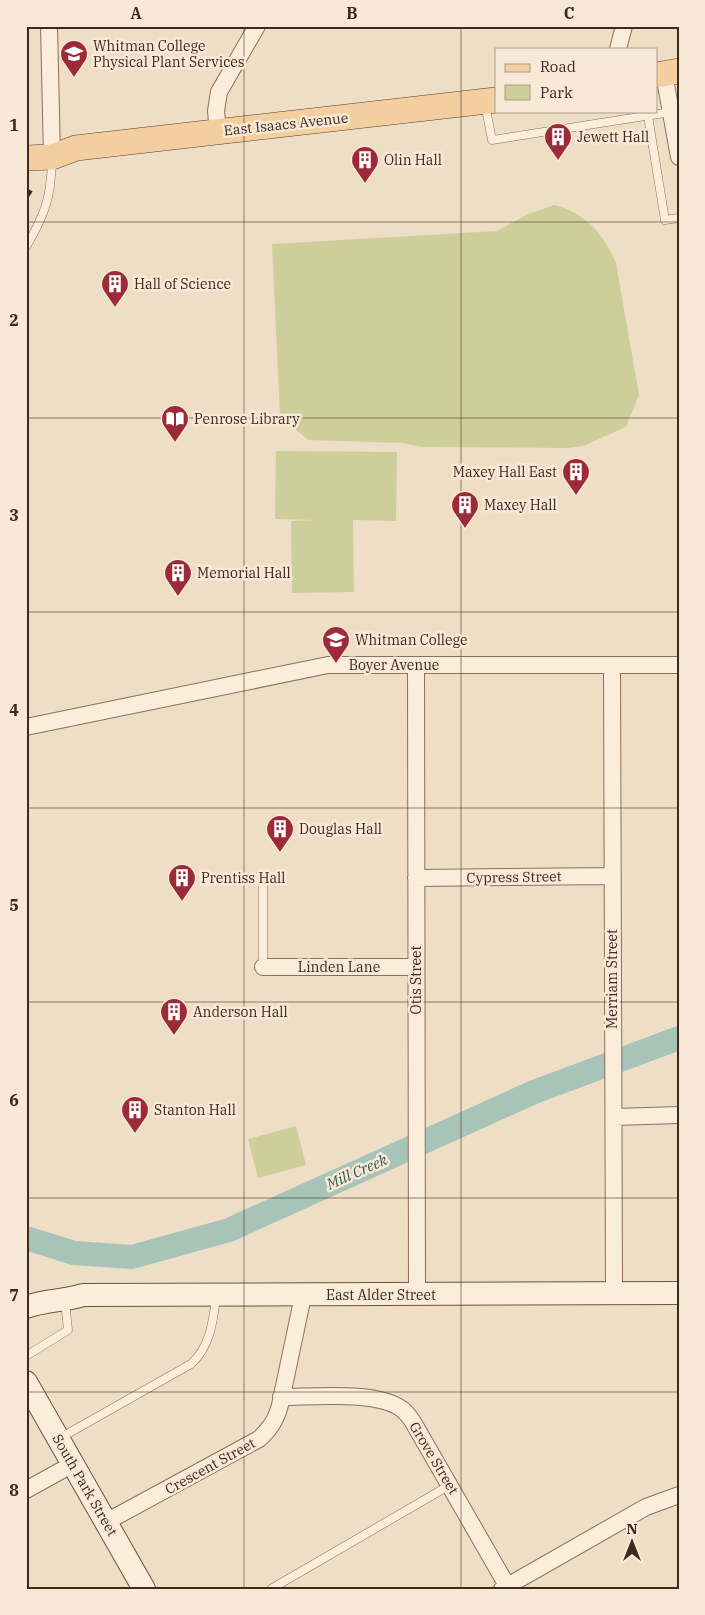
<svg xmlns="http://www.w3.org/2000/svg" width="705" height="1615" font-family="'IBM Plex Serif',serif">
	<rect width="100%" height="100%" fill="#efdec6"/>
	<path fill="#cece9a" d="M 554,205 C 585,212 605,236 616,263 L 639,395 L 626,427 L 583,446 L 568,448 L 422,447 L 403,443 L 308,440 L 280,416 L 272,244 L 497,231 L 528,214 Z
		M 276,451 L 397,452 L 396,521 L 353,520 L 354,592 L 292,593 L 291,521 L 315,520 L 275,519 Z
		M 296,1126 L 306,1165 L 258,1178 L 248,1139 Z"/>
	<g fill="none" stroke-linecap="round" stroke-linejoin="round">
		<path stroke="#a8c3b8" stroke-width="24" d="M 26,1238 L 74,1253 L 132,1257 L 229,1230 L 534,1092 L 679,1038"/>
		<defs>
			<path id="service" d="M 485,104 L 492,140 L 671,112
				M 648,116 L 665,220 L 679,218
				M 26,247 C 45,214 51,198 52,160
				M 263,967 L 263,880
				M 26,1356 L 68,1330 L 65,1301
				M 60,1438 L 191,1364 C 210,1347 213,1322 216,1298
				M 271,1589 L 450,1485"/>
			<path id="minor" d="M 49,26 L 52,157
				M 618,49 L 624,26
				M 664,74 L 679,157
				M 218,132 L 216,111 L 219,92 L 257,26
				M 416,665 L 417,1295
				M 612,665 L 614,1294
				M 26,727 L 328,665 L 679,665
				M 416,878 L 612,876
				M 263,967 L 416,967
				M 614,1117 L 679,1115
				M 281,1397 C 313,1397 379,1390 403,1410 C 407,1413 410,1418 413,1422 L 509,1589
				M 26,1490 L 73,1464
				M 106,1522 L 259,1439 C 270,1429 276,1420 280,1405 L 303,1296
				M 502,1589 L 646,1507 L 679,1495"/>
			<path id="secondary" d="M 26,1307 C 45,1300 65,1301 83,1295 L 679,1293
				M 26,1382 L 144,1589"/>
			<path id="primary" d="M 656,75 L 679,71
				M 26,158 L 52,157 L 76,148 L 496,100"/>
		</defs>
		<use href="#service" stroke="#8c6f5b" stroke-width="9"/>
		<use href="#minor" stroke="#8c6f5b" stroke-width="18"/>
		<use href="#secondary" stroke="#6e503e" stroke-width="24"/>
		<use href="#primary" stroke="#5a3e2f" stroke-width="26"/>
		<use href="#service" stroke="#faedda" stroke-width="8"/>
		<use href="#minor" stroke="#faedda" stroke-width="16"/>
		<use href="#secondary" stroke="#faedda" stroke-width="22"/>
		<use href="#primary" stroke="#f3ce9e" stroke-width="25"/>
		<path stroke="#3c2a1f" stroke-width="4" stroke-dasharray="9 9" stroke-linecap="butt" d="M 26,198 L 32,189"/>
	</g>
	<path fill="none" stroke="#3c2a1f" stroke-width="1" stroke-opacity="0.55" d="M 244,26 L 244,1589M 461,26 L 461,1589M 26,222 L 679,222M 26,418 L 679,418M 26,612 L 679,612M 26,808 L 679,808M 26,1002 L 679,1002M 26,1198 L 679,1198M 26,1392 L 679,1392"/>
	<defs>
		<symbol id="university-pin" viewBox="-11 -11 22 30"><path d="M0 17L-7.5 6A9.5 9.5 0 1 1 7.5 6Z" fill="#9c2a38" stroke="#f7e9d6"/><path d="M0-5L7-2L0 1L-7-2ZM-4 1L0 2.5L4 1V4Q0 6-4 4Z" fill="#fff"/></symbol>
		<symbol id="building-pin" viewBox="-11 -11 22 30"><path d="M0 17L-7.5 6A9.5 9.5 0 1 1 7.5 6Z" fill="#9c2a38" stroke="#f7e9d6"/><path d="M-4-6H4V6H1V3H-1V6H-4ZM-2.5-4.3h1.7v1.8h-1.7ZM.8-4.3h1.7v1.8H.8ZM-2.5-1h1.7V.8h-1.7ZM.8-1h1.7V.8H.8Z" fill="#fff"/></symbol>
		<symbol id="library-pin" viewBox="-11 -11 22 30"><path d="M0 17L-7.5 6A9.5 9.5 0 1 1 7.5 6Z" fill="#9c2a38" stroke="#f7e9d6"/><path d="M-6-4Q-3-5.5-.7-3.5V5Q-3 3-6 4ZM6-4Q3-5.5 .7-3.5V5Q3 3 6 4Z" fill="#fff"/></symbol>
	</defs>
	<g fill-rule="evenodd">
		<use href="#university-pin" x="58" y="38" width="32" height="43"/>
		<use href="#building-pin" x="542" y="121" width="32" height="43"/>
		<use href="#building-pin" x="349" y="144" width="32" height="43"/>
		<use href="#building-pin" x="99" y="268" width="32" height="43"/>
		<use href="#library-pin" x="159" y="403" width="32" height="43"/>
		<use href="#building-pin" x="560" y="456" width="32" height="43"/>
		<use href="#building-pin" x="449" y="489" width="32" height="43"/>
		<use href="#building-pin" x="162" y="557" width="32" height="43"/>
		<use href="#university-pin" x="320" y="624" width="32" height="43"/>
		<use href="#building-pin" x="264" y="813" width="32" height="43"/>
		<use href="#building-pin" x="166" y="862" width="32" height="43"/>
		<use href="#building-pin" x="158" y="996" width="32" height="43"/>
		<use href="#building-pin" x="119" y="1094" width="32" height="43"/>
	</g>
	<g text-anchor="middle" stroke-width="5" stroke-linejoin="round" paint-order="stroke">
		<g font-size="14" fill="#3c2a1f" stroke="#f7e9d6" text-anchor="start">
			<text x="93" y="51">Whitman College<tspan x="93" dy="16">Physical Plant Services</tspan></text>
			<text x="577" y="142">Jewett Hall</text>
			<text x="384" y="165">Olin Hall</text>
			<text x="134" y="289">Hall of Science</text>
			<text x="194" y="424">Penrose Library</text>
			<text x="557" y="477" text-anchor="end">Maxey Hall East</text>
			<text x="484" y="510">Maxey Hall</text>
			<text x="197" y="578">Memorial Hall</text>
			<text x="355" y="645">Whitman College</text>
			<text x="299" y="834">Douglas Hall</text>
			<text x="201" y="883">Prentiss Hall</text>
			<text x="193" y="1017">Anderson Hall</text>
			<text x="154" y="1115">Stanton Hall</text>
		</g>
		<g font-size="14" fill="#3c2a1f" stroke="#f7e9d6">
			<text transform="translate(286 124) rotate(-6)" y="5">East Isaacs Avenue</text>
			<text x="394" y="670">Boyer Avenue</text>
			<text transform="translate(514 877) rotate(-1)" y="5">Cypress Street</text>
			<text x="339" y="972">Linden Lane</text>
			<text transform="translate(612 979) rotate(-90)" y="5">Merriam Street</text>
			<text transform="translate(416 980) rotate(-90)" y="5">Otis Street</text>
			<text x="381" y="1300">East Alder Street</text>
			<text transform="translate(434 1458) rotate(59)" y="5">Grove Street</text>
			<text transform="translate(210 1466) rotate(-29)" y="5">Crescent Street</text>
			<text transform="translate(85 1485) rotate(60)" y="5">South Park Street</text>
		</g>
		<g font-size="15" font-style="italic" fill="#2e5c53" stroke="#f7e9d6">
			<text transform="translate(357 1172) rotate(-24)" y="5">Mill Creek</text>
		</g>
	</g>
	<rect width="705" height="1615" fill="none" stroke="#f7e9d6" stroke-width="55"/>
	<rect x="495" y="48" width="162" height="65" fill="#f7e9d6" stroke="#ac9d8d"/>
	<rect x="505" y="64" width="25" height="8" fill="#f3ce9e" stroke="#ac9d8d"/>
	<text x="540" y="72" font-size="15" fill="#3c2a1f">Road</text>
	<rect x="505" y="85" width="25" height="15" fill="#cece9a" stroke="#ac9d8d"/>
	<text x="540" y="98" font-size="15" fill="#3c2a1f">Park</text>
	<g transform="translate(632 1542)" stroke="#f7e9d6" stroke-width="4" paint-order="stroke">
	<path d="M0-4L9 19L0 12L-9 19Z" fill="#3c2a1f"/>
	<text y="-8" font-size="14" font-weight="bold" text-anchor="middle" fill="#3c2a1f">N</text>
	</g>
	<rect x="28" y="28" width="650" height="1560" fill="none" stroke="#3c2a1f" stroke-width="2"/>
	<g font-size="16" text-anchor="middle" font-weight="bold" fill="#3c2a1f">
		<text x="136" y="19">A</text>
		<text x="352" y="19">B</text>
		<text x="569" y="19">C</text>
		<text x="14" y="131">1</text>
		<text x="14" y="326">2</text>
		<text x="14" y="521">3</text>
		<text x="14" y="716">4</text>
		<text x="14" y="911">5</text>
		<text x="14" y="1106">6</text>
		<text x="14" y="1301">7</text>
		<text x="14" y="1496">8</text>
	</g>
</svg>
